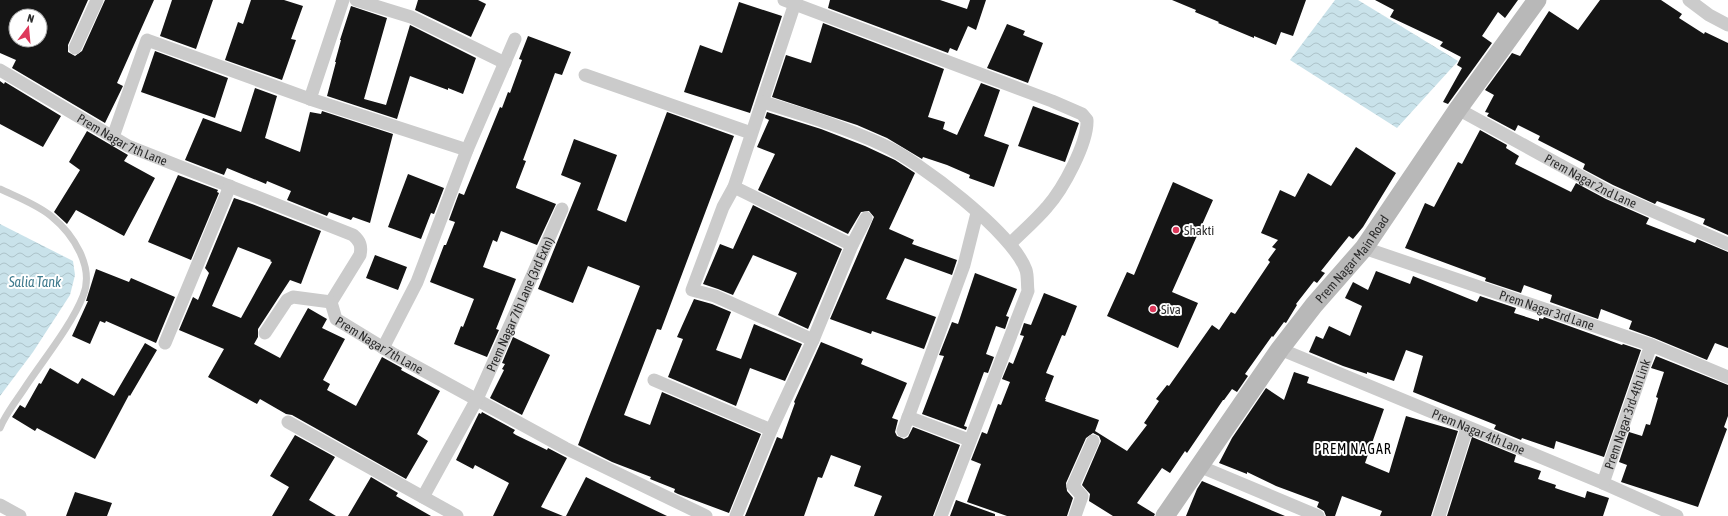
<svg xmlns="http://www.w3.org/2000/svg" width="1728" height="516" font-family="'Asap Condensed',sans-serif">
	<defs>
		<pattern id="water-waves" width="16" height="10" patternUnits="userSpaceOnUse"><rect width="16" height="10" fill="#c9e2ea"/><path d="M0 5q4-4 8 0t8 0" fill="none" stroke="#adc2c9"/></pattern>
	</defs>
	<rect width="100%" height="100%" fill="#fff"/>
	<path fill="url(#water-waves)" d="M 1335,0 L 1358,0 L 1458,61 L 1397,128 L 1290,60 Z
		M 0,224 L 73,261 L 75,275 L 70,295 L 33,352 L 0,396 Z"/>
	<path fill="#151515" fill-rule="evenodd" d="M 0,0 L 88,0 L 68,45 L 68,52 L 75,56 L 82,51 L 105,0 L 154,0 L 117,83 L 123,86 L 105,123 L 12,68 L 16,60 L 0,53 ZM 16,16 L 40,16 L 40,40 L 16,40 Z
		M 172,0 L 213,0 L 196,49 L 160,36 Z
		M 251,0 L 284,0 L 303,6 L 291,39 L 296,40 L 282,80 L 225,60 L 238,22 L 243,24 Z
		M 418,0 L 478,0 L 486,4 L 471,37 L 415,10 Z
		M 830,0 L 940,0 L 967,9 L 970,0 L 986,0 L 976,30 L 968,26 L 957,51 L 950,48 L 948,53 L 828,8 Z
		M 1172,0 L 1306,0 L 1293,36 L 1281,32 L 1276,45 L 1254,36 L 1254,38 L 1218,23 L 1219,22 L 1195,12 L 1196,10 Z
		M 1375,0 L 1518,0 L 1505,18 L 1498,12 L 1482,36 L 1492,43 L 1448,104 L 1443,102 L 1462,68 L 1457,65 L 1461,57 L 1440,46 L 1443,42 L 1390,17 L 1394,10 Z
		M 1600,0 L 1661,0 L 1682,14 L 1679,18 L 1704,34 L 1705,32 L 1728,43 L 1728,235 L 1703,224 L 1705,219 L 1657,201 L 1655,204 L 1613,185 L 1583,169 L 1585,164 L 1538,140 L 1540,136 L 1518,125 L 1515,131 L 1487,116 L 1489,113 L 1485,112 L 1494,95 L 1485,90 L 1512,53 L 1520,56 L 1549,11 L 1578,30 Z
		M 739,2 L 782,16 L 750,113 L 684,92 L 700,45 L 722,53 Z
		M 351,6 L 387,18 L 364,99 L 386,105 L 410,25 L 476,58 L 463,94 L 448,88 L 448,90 L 410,76 L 397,119 L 327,96 L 336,62 L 335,62 L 341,40 L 340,40 Z
		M 823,23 L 944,69 L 928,117 L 945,122 L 943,129 L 957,135 L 981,83 L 1000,90 L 984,136 L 1009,145 L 994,187 L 969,178 L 970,175 L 947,165 L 923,157 L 922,159 L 887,138 L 857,125 L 772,97 L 786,55 L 811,63 Z
		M 1007,24 L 1025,31 L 1023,35 L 1043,43 L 1028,83 L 987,68 Z
		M 528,36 L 571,52 L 562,75 L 555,73 L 523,160 L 526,161 L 516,187 L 516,188 L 556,204 L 537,245 L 501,231 L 497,242 L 493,240 L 483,267 L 516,279 L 496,329 L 499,330 L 487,357 L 454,344 L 461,326 L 463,327 L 474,299 L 430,282 L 444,245 L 446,245 L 455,222 L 449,220 L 459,193 L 464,195 L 500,107 L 502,108 L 508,92 L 510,93 L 522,60 L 519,59 Z
		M 155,51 L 228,78 L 215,118 L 141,92 Z
		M 0,81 L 4,84 L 5,82 L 61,116 L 43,147 L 0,124 Z
		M 255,88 L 277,96 L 265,138 L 300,152 L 310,112 L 321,114 L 322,111 L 393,134 L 370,223 L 353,217 L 351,220 L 329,212 L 327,216 L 287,200 L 291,191 L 267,181 L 266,184 L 227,168 L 224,175 L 185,160 L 203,118 L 241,132 Z
		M 1033,106 L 1079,123 L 1065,162 L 1018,146 Z
		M 667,112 L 734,136 L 661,330 L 657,329 L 624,415 L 650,425 L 662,392 L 761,434 L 729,513 L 678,494 L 674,492 L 675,489 L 650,479 L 651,477 L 612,462 L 578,445 L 640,286 L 588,266 L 573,303 L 538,289 L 581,183 L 561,175 L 574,139 L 617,155 L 597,210 L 626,222 Z
		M 767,112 L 821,129 L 865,146 L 895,160 L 915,173 L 889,229 L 914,240 L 912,244 L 957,260 L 952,275 L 905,258 L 886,299 L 936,317 L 924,349 L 872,331 L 871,334 L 830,319 L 874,217 L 869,211 L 861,212 L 848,234 L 758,190 L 775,154 L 757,147 L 769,120 L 765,118 Z
		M 1480,130 L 1507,145 L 1506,148 L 1519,156 L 1515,164 L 1571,192 L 1576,183 L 1606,199 L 1649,218 L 1646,224 L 1695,243 L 1697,239 L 1728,252 L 1728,348 L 1715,343 L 1707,360 L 1654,338 L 1629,329 L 1632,321 L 1601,309 L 1598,319 L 1550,302 L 1552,295 L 1524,285 L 1521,293 L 1485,281 L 1486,278 L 1405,248 L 1425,203 L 1434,207 L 1458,162 L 1462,164 Z
		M 87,131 L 128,155 L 124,161 L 155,178 L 124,236 L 76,210 L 67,224 L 54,212 L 80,170 L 69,162 Z
		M 1356,147 L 1396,173 L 1363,227 L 1353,239 L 1349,236 L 1321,271 L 1325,273 L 1317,283 L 1314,281 L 1296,304 L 1297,305 L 1286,323 L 1284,322 L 1273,337 L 1272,336 L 1245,374 L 1248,376 L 1237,392 L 1232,389 L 1224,400 L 1223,400 L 1187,453 L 1185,451 L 1170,473 L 1162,468 L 1137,503 L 1155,514 L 1154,516 L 1113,516 L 1089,501 L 1090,494 L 1082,485 L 1101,441 L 1099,436 L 1093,433 L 1086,438 L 1066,483 L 1067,491 L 1073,498 L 1067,516 L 1007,516 L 967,502 L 981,464 L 971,460 L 982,432 L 987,434 L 998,404 L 1001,405 L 1010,382 L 1002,379 L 1009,362 L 1013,364 L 1024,336 L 1020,335 L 1024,323 L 1031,325 L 1044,293 L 1077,306 L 1065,336 L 1062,335 L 1046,373 L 1054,376 L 1045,399 L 1046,399 L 1045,401 L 1099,420 L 1095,431 L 1127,451 L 1147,425 L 1144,423 L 1159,401 L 1156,399 L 1167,385 L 1169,386 L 1212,325 L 1219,330 L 1231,312 L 1235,314 L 1270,262 L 1268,260 L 1276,249 L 1272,247 L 1278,240 L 1261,233 L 1280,190 L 1295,197 L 1308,173 L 1331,186 Z
		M 408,174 L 444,188 L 434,214 L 431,213 L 421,239 L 388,227 Z
		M 178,175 L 218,190 L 217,192 L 219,193 L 191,260 L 148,242 Z
		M 1173,182 L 1213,200 L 1172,292 L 1198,303 L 1178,348 L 1107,316 L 1127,272 L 1134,275 Z
		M 234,198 L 252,204 L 321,231 L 301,284 L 290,280 L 258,329 L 258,337 L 254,344 L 280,358 L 308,308 L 327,319 L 322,328 L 345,339 L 323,380 L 330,384 L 327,390 L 356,406 L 382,357 L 402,368 L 401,370 L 440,391 L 417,434 L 428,441 L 406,479 L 292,415 L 286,414 L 260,399 L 257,404 L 208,377 L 224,349 L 179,330 L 193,297 L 198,300 L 209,273 L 205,268 ZM 238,247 L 271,260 L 270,261 L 272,262 L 241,318 L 212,306 Z
		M 753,205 L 842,249 L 808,329 L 778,315 L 797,273 L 753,255 L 733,295 L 718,289 L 703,284 L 720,244 L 733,249 Z
		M 375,255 L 407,267 L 398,290 L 366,278 Z
		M 96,269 L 129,282 L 131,278 L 175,297 L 156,343 L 106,321 L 105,323 L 100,321 L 90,344 L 72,336 L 88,301 L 86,301 Z
		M 1376,271 L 1410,284 L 1413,276 L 1477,302 L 1480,296 L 1516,308 L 1514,313 L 1539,321 L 1539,318 L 1543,319 L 1544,317 L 1622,345 L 1623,344 L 1641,350 L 1604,457 L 1556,441 L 1554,449 L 1522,438 L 1521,440 L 1494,429 L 1496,425 L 1413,392 L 1423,356 L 1406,350 L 1394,381 L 1367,372 L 1367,374 L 1343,366 L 1309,352 L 1316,336 L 1323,339 L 1329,326 L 1350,336 L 1362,306 L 1345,298 L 1353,282 L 1368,290 Z
		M 975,273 L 1017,289 L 1006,316 L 1009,317 L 1005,329 L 996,326 L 986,354 L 994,357 L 988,373 L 984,372 L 964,426 L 967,427 L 966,430 L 922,414 L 944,356 L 939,355 L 952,322 L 958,324 Z
		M 694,299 L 712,304 L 731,312 L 716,350 L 741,359 L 754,324 L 802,344 L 785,381 L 750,368 L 736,406 L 668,377 L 683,339 L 677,337 Z
		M 513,337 L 550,355 L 522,415 L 490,398 L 504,370 L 502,369 L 505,364 L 502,363 Z
		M 821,342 L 863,359 L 861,364 L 907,383 L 892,418 L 898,420 L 895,432 L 897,436 L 904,439 L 908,437 L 913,427 L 960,445 L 933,516 L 874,516 L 882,496 L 854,486 L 861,466 L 831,455 L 822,478 L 818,477 L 804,516 L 745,516 L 777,437 L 782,439 L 795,403 L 794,402 Z
		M 145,343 L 157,350 L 130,396 L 129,395 L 95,459 L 37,428 L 35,431 L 12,417 L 20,405 L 25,408 L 39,383 L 41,384 L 50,368 L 78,384 L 82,378 L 114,396 Z
		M 1656,356 L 1728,385 L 1728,416 L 1724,427 L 1727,429 L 1698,507 L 1621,482 L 1627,465 L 1619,462 L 1629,432 L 1642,436 L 1646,424 L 1650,425 L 1658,398 L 1656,397 L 1664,372 L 1651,368 Z
		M 1294,372 L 1309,377 L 1307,383 L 1384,409 L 1365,463 L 1389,473 L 1406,416 L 1458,431 L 1431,516 L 1380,516 L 1382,511 L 1342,496 L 1335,516 L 1326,516 L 1324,511 L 1317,507 L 1319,502 L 1276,486 L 1247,472 L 1247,474 L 1219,463 L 1232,438 L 1266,388 L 1284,400 Z
		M 482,412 L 515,430 L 513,433 L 516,435 L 547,450 L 548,448 L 567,458 L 541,507 L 563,516 L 493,516 L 509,483 L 475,465 L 473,469 L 456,460 L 479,413 L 481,414 Z
		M 295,435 L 335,457 L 309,500 L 336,516 L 272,516 L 289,487 L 270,476 Z
		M 1472,437 L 1516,455 L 1514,462 L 1541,471 L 1538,479 L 1556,485 L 1555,488 L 1585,498 L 1587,491 L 1609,498 L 1603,516 L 1447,516 Z
		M 371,477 L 398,493 L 396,496 L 431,516 L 348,516 Z
		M 586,477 L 600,484 L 667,516 L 566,516 Z
		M 1202,481 L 1285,516 L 1186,516 L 1197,489 Z
		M 75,492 L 112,503 L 107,516 L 66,516 Z
		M 956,500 L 995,514 L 995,516 L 950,516 Z"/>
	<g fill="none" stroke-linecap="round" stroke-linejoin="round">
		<path stroke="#cbcbcb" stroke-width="7" d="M 0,189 C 17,197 36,204 51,216 C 73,234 95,267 83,296 C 71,326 44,359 26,386 C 17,400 6,413 0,428"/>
		<g stroke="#cbcbcb" stroke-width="13">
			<path d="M 356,0 L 411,17 L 505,63"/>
			<path d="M 784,0 L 1052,101 L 1082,114 L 1087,120 C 1088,143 1063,189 1047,207 C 1036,220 1022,232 1010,244"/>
			<path d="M 796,0 L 734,187 L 723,207 L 692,290 L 715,296 L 813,340"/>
			<path d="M 1689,0 L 1709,15 L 1728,25"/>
			<path d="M 75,48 L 97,0"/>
			<path id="s1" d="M 0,70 L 128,146 L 353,235 C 360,241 362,246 360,255 L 331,302 L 336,319 L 395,355 L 565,448 L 706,516"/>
			<path d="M 585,75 L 751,133"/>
			<path d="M 310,99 L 343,0"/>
			<path d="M 763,102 C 804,115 844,127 883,145 C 919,161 1013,233 1026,270 C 1028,276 1027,285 1028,291 L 941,516"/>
			<path id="s2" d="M 1458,109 L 1609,192 L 1728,244"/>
			<path d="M 113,137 L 147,40 L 310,99 L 467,150"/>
			<path d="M 734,187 L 852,245"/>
			<path id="s3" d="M 1364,248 L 1651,345 L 1728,377"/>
			<path d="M 265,333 L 287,300 L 293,297 L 331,302"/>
			<path d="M 165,343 L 230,186"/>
			<path d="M 383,348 L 417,282 L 467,150 L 515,39"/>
			<path id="s4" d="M 1280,349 L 1603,483 L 1677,516"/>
			<path d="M 654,380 L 771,430"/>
			<path d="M 908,417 L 969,440"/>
			<path d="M 288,422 L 457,516"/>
			<path d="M 903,431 L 964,265 L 977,213"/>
			<path d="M 1199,466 L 1318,516"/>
			<path id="s5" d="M 1603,483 L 1651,345"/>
			<path id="s6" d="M 423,497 L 477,399 L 562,209"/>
			<path d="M 0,505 L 20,516"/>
			<path d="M 736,516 L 771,430 L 813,340 L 852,245 L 866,218"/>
			<path d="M 1075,516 L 1082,496 L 1073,486 L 1093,441"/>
			<path d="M 1439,516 L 1467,428"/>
		</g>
		<path stroke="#b8b8b8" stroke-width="19" id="s7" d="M 1165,516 L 1280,349 L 1314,305 L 1364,248 L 1458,109 L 1537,0"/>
	</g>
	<g fill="#de385b" stroke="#fff" stroke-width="1.5">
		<circle cx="1176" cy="230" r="4"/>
		<circle cx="1153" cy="309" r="4"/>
	</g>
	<g text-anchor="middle" stroke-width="4" stroke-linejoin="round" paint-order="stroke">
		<g font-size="13" fill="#2e2e2e" stroke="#fff">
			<text dy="5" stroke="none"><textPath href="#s1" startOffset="141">Prem Nagar 7th Lane</textPath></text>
			<text dy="5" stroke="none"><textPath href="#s2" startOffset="151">Prem Nagar 2nd Lane</textPath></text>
			<text dy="5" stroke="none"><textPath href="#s7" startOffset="318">Prem Nagar Main Road</textPath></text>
			<text dy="5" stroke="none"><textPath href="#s6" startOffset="216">Prem Nagar 7th Lane (3rd Extn)</textPath></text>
			<text dy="5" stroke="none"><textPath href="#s3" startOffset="193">Prem Nagar 3rd Lane</textPath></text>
			<text dy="5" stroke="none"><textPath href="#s1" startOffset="537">Prem Nagar 7th Lane</textPath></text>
			<text dy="5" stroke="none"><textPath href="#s5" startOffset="73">Prem Nagar 3rd-4th Link</textPath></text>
			<text dy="5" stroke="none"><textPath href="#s4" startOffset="215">Prem Nagar 4th Lane</textPath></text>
		</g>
		<g font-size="13" fill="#2e2e2e" stroke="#fff" text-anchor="start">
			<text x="1184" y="235">Shakti</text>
			<text x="1161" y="314">Siva</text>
		</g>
		<g font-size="14" font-style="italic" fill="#3f7a8d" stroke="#fff">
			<text x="35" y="287">Salia Tank</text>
		</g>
		<g font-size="14" letter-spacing="1" fill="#000" stroke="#fff">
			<text x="1353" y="454">PREM NAGAR</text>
		</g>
	</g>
	<g transform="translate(28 28) rotate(16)"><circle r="19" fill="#ffffff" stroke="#ababab"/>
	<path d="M0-3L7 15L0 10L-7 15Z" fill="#de385b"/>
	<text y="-6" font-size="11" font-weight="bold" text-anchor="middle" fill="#2e2e2e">N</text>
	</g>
</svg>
